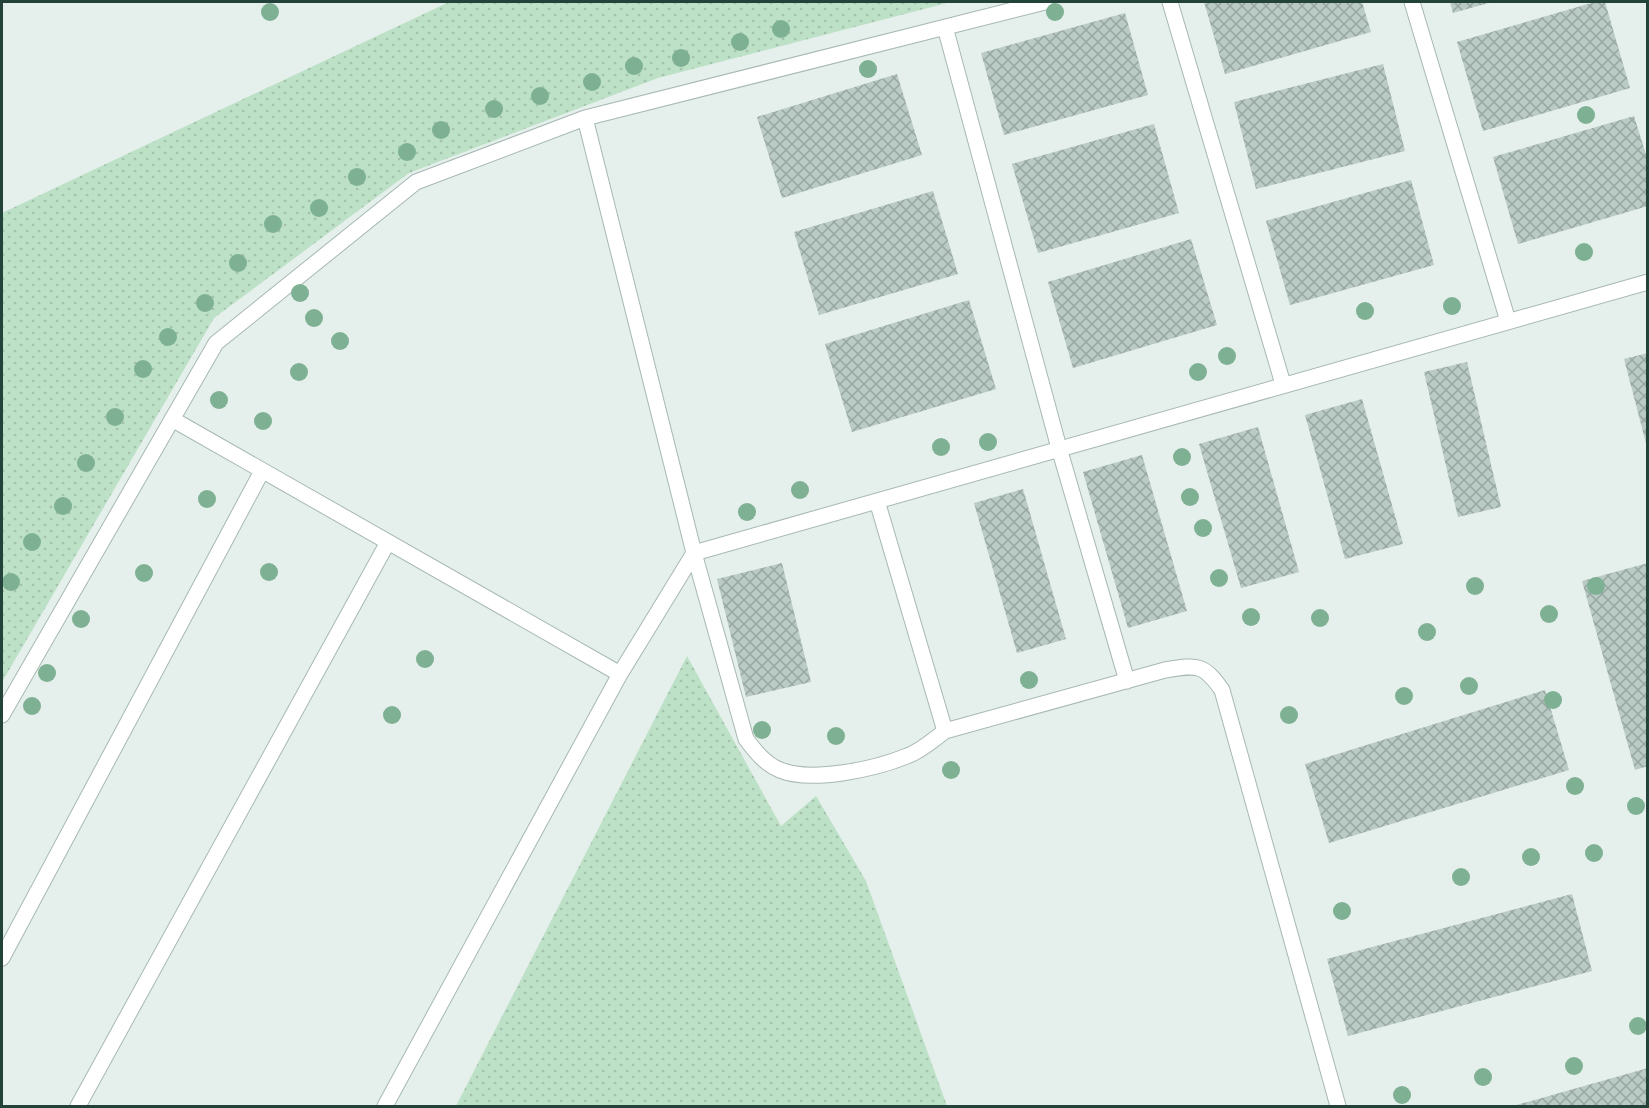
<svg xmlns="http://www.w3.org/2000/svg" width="1649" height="1108" font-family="'Noto Sans',sans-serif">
	<defs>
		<pattern id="grass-dots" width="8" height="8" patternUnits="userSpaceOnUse" patternTransform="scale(1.5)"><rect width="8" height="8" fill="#bde1c7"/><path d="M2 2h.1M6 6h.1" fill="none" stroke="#a2c2ac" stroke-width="1.8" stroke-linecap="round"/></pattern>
		<pattern id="building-cross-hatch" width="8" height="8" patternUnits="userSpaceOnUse" patternTransform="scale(1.5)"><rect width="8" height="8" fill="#bacac4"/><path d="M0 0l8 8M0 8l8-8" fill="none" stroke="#97a6a0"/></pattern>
	</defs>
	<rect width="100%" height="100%" fill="#e5efeb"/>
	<path fill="url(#grass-dots)" d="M 449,2 L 951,2 L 658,78 L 409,173 L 214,318 L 2,682 L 2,213 Z
		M 687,656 L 781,826 L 816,796 L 866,881 L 947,1106 L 456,1106 Z"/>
	<path fill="url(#building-cross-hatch)" d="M 1204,2 L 1362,2 L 1371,32 L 1225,74 Z
		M 1450,2 L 1492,2 L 1453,13 Z
		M 1595,2 L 1605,2 L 1630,88 L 1483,131 L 1457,42 Z
		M 1125,13 L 1148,95 L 1004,135 L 981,53 Z
		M 1383,64 L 1405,151 L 1256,189 L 1234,102 Z
		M 897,74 L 922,155 L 782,198 L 757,117 Z
		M 1634,116 L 1648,161 L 1648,206 L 1518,244 L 1493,157 Z
		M 1154,124 L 1179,213 L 1038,253 L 1012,164 Z
		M 1411,180 L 1434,265 L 1290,305 L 1266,221 Z
		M 933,191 L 958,274 L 819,315 L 794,232 Z
		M 1191,239 L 1217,325 L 1073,368 L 1048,282 Z
		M 969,300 L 996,389 L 852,432 L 825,344 Z
		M 1648,353 L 1648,447 L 1647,447 L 1624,359 Z
		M 1467,362 L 1501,507 L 1458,517 L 1424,372 Z
		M 1362,399 L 1403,544 L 1345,559 L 1305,415 Z
		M 1258,427 L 1299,572 L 1241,588 L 1199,444 Z
		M 1142,455 L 1187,611 L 1128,628 L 1083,472 Z
		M 1023,489 L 1066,639 L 1017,653 L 974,503 Z
		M 782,563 L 811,682 L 746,697 L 717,579 Z
		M 1648,563 L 1648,766 L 1635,770 L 1582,581 Z
		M 1545,690 L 1569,770 L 1329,843 L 1305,764 Z
		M 1572,894 L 1592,971 L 1348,1036 L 1327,959 Z
		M 1648,1068 L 1648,1106 L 1513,1106 Z"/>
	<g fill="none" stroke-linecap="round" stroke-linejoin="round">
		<defs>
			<path id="lane" d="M 1170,2 L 1283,384
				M 1412,2 L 1508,321
				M 945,27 L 1059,448 L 1127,681
				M 585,118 L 694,553 L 1648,282
				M 172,419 L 620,674
				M 877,501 L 945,731
				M 694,553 L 746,739 C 755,751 765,764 780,770 C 812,783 875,769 907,756 C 921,751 933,740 945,731 L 1165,670 C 1197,665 1203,663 1222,690 L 1338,1106
				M 2,715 L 216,343 L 416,182 L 585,118 L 1045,2
				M 2,958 L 262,471
				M 78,1106 L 388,542
				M 385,1106 L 620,674 L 694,553"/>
		</defs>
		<use href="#lane" stroke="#a7b8b2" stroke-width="17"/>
		<use href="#lane" stroke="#fff" stroke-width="15"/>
	</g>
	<g fill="#7eb093">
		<circle cx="270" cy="12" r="9"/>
		<circle cx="1055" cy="12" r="9"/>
		<circle cx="781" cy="29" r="9"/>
		<circle cx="740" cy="42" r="9"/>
		<circle cx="681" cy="58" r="9"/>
		<circle cx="634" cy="66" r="9"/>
		<circle cx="868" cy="69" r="9"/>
		<circle cx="592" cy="82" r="9"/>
		<circle cx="540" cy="96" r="9"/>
		<circle cx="494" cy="109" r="9"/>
		<circle cx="1586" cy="115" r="9"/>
		<circle cx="441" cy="130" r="9"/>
		<circle cx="407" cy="152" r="9"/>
		<circle cx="357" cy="177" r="9"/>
		<circle cx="319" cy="208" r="9"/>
		<circle cx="273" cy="224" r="9"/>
		<circle cx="1584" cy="252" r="9"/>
		<circle cx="238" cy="263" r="9"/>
		<circle cx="300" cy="293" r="9"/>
		<circle cx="205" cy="303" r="9"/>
		<circle cx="1452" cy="306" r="9"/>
		<circle cx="1365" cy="311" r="9"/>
		<circle cx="314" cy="318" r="9"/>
		<circle cx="168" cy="337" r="9"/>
		<circle cx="340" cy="341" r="9"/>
		<circle cx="1227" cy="356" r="9"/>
		<circle cx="143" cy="369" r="9"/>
		<circle cx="299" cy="372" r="9"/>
		<circle cx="1198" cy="372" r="9"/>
		<circle cx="219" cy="400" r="9"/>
		<circle cx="115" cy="417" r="9"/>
		<circle cx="263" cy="421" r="9"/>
		<circle cx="988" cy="442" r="9"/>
		<circle cx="941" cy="447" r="9"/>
		<circle cx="1182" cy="457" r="9"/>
		<circle cx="86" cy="463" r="9"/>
		<circle cx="800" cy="490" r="9"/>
		<circle cx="1190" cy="497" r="9"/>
		<circle cx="207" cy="499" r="9"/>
		<circle cx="63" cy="506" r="9"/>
		<circle cx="747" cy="512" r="9"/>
		<circle cx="1203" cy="528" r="9"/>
		<circle cx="32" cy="542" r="9"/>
		<circle cx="269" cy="572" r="9"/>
		<circle cx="144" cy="573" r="9"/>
		<circle cx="1219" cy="578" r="9"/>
		<circle cx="11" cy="582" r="9"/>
		<circle cx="1475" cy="586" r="9"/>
		<circle cx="1596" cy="586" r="9"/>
		<circle cx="1549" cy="614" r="9"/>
		<circle cx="1251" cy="617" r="9"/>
		<circle cx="1320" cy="618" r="9"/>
		<circle cx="81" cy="619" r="9"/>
		<circle cx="1427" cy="632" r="9"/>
		<circle cx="425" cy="659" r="9"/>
		<circle cx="47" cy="673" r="9"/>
		<circle cx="1029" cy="680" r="9"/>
		<circle cx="1469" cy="686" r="9"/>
		<circle cx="1404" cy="696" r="9"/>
		<circle cx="1553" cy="700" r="9"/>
		<circle cx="32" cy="706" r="9"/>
		<circle cx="392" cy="715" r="9"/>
		<circle cx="1289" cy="715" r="9"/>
		<circle cx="762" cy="730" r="9"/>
		<circle cx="836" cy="736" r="9"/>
		<circle cx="951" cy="770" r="9"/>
		<circle cx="1575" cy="786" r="9"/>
		<circle cx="1636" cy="806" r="9"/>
		<circle cx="1594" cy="853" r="9"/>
		<circle cx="1531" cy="857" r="9"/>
		<circle cx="1461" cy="877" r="9"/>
		<circle cx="1342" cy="911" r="9"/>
		<circle cx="1638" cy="1026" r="9"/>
		<circle cx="1574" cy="1066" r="9"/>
		<circle cx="1483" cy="1077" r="9"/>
		<circle cx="1402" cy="1095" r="9"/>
	</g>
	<rect width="1649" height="1108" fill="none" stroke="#23433a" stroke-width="6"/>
</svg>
